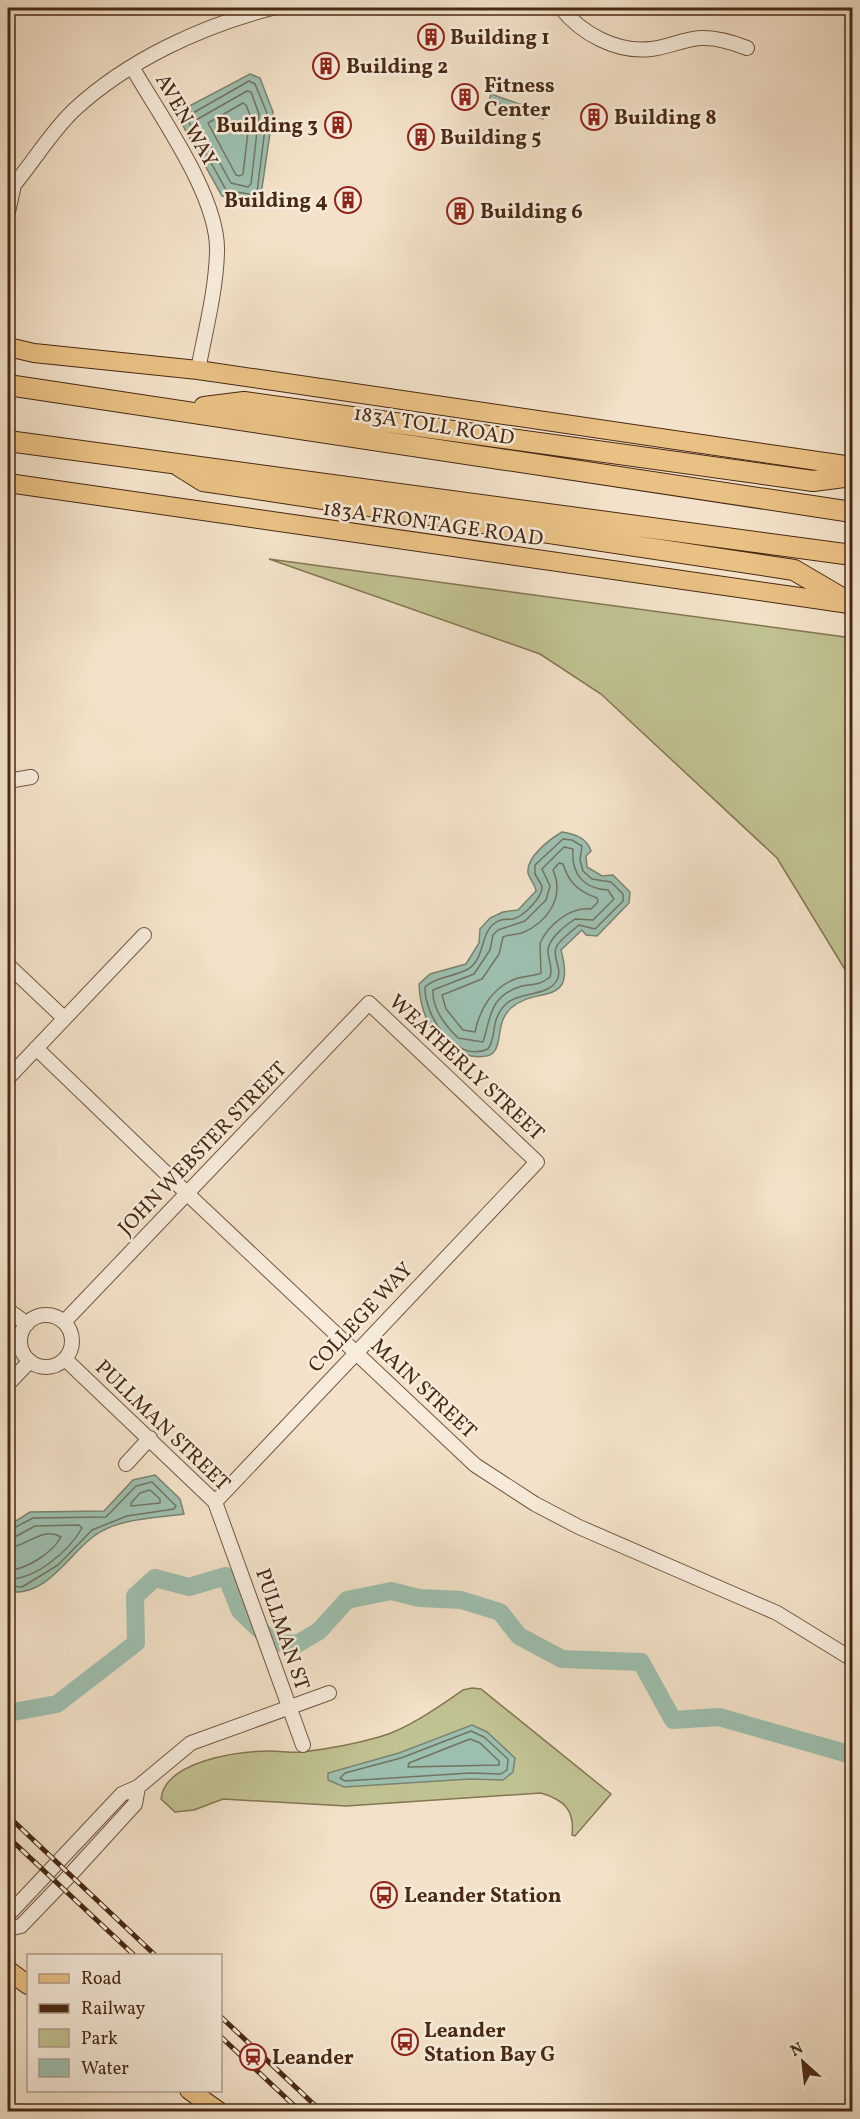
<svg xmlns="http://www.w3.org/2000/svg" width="860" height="2119" font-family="Vollkorn,serif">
	<rect width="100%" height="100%" fill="#f3e2c9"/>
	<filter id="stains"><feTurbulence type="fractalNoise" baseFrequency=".00333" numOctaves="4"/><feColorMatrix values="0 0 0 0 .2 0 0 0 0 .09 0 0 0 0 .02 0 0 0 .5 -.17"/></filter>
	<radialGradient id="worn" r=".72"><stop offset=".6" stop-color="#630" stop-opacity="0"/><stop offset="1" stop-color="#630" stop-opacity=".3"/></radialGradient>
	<path fill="#c1c292" stroke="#847652" stroke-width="1.5" d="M 269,559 L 852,638 L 852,981 L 777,858 L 601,694 L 540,654 Z
		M 472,1688 L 481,1689 L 611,1794 L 575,1836 L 572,1835 C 575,1810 564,1800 541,1793 L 346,1806 L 223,1799 L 194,1810 L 175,1812 L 161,1799 C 165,1761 238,1751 270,1751 C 281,1751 292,1753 302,1752 C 327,1749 355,1744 379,1737 C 406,1730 440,1706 463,1690 Z"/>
	<path fill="#9dbfaf" stroke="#7b8371" stroke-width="1.5" d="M 250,74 L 260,78 L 273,112 L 260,202 L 222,196 L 176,113 Z
		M 491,94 L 545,113 L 543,119 L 500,104 L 495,106 L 488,104 Z
		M 562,832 C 575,834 587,838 591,851 L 586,856 L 587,867 L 602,876 L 613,875 L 630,892 L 629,903 L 597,936 L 586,935 L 582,930 L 561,950 C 577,1009 536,985 511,1008 C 495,1023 503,1043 493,1053 C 487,1058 478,1057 471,1056 C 437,1049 420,1017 419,984 L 430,974 L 466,964 L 479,943 L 480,929 L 490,918 L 503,912 L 518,910 L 536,891 C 535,884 530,880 528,873 C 526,857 550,839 562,832 Z
		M 155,1475 L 180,1499 L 184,1514 C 156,1518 118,1518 94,1536 C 66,1557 48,1596 8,1592 L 8,1526 L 30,1512 L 104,1511 L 133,1480 Z
		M 472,1725 L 487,1732 L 515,1758 L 513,1772 L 503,1780 L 470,1779 L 344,1787 L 328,1780 L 328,1773 L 399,1753 Z"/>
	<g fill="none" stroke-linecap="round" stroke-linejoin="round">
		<path stroke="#727461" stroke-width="1.5" d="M 249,81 L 255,84 L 267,113 L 257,192 L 254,195 L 226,190 L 186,117 Z
			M 247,91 L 251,92 L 259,114 L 251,184 L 248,187 L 231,183 L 196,120 Z
			M 243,103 L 246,105 L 250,115 L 243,174 L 240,176 L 236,175 L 208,123 Z
			M 563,839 L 572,840 L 582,846 L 580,860 L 583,871 L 592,879 L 611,882 L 623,894 L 623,901 L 595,929 L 579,925 C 572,931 558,941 556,948 C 552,958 563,969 557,980 C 548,997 521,991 507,1003 C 489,1020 498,1034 488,1049 C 455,1064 424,1015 425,987 C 437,976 454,977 468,969 C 485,959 480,933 495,923 C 501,918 506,920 513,919 C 524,916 543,897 542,886 L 535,874 L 535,865 Z
			M 564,847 L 573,849 C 571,873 583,889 608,890 L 614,899 L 593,920 L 575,919 C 566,925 546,940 548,953 C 549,962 553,968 550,977 C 541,985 533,984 522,986 C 489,996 491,1017 483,1042 L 458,1038 C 445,1025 432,1009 433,990 L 474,974 L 490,950 L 493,935 L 498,930 L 525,921 L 546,900 L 550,886 L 542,869 Z
			M 559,863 L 563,864 C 569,883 578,891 597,898 L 598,902 L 591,909 C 570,907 549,924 540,943 L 541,973 C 534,976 526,976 518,978 C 493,986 480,1008 475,1032 L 463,1030 L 446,1009 L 442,995 L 482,979 L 499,954 L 503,937 C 509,934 515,935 522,933 C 548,922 565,897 553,870 Z
			M 150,1490 L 160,1499 L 160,1503 L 131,1506 L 131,1503 L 140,1493 Z
			M 8,1531 L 33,1518 L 106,1517 L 136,1486 L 152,1482 L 176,1506 L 174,1509 L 127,1516 L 92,1530 L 58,1565 L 22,1587 L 8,1586
			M 8,1539 L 15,1537 L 35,1526 L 79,1525 L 82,1528 C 69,1551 35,1580 8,1579
			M 8,1548 C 26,1547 42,1526 61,1537 C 52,1553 26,1570 8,1570
			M 471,1731 L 484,1737 L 508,1759 L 507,1770 L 501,1774 L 470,1773 L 345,1781 L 340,1778 L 345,1773 L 401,1758 Z
			M 470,1739 L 480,1743 L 499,1761 L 499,1765 L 408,1767 L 409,1763 Z"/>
		<path stroke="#9dbfaf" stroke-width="18" d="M 8,1713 L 57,1704 L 136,1643 L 135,1596 L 155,1578 L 189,1587 L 226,1576 L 240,1611 L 273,1642 L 297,1644 L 319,1631 L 347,1600 L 391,1591 L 419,1598 L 461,1600 L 500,1612 L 519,1636 L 562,1659 L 641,1662 L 673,1720 L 719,1717 L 852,1755"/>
		<defs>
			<path id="minor" d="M 561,8 C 582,34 617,53 651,49 C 668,47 684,39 701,38 C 717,37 732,42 747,48
				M 132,67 C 160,116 219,197 217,252 C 216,291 205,332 198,370
				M 8,192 C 31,166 49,134 74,110 C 128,60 202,26 272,8
				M 8,212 L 14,185
				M 8,781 L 31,777
				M 8,965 L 64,1018
				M 36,1048 L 196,1202 L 475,1465 L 535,1504 L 579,1527 L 777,1613 L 852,1659
				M 8,1078 L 144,935
				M 8,1310 L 27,1324
				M20 1341a26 26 0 1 1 52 0a26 26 0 1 1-52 0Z
				M 64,1322 L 369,1003 L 537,1162 L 215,1502
				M 65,1359 L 215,1502 L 303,1745
				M 8,1384 L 30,1361
				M 126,1464 L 150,1438
				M 8,1915 L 122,1794 L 138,1787 L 191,1743 L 329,1693
				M 8,1929 L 21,1926 L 71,1874 L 135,1804 L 138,1787"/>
			<path id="major" d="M 8,347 L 34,353 L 198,370 L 852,466
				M 8,483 L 849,604
				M 8,1970 L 28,1985
				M 189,2090 L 220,2112"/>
			<path id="highway" d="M 8,385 L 852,512
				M 204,407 L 244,402 L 813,481 L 852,476
				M 8,441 L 852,555
				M 179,466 L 203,481 L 794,570 L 852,604"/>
		</defs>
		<use href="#minor" stroke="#735740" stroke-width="16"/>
		<use href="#major" stroke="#482913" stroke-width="20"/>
		<use href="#highway" stroke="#482913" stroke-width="22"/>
		<use href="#minor" stroke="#f7ecdc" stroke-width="14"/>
		<use href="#major" stroke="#eac184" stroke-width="18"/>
		<use href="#highway" stroke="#eac184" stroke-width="20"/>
		<defs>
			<path id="rail" d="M 8,1816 L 156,1956
				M 8,1837 L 135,1956
				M 220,2016 L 322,2112
				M 220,2036 L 301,2112"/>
		</defs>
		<use href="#rail" stroke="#482913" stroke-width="5"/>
		<use href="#rail" stroke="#f7ecdc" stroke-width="3" stroke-dasharray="9" stroke-linecap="butt"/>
	</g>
	<defs>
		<symbol id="building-ring" viewBox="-11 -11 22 22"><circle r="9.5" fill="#f7ecdc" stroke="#8f2418" stroke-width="1.5"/><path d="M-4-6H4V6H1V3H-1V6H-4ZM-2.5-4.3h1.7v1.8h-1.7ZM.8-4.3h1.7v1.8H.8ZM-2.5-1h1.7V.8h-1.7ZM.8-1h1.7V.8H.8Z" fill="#8f2418"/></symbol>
		<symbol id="bus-ring" viewBox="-11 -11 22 22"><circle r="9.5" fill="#f7ecdc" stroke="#8f2418" stroke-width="1.5"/><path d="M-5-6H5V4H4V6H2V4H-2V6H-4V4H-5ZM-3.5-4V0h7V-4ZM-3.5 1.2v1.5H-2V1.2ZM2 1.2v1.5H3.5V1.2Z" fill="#8f2418"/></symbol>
		<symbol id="station-ring" viewBox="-11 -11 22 22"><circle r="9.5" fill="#f7ecdc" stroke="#8f2418" stroke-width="1.5"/><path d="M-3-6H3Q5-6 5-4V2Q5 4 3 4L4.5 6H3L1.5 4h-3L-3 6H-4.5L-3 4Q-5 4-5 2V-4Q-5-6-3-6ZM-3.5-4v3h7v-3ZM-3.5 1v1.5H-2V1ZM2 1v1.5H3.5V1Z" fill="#8f2418"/></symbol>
	</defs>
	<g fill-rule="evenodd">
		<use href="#building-ring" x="416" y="22" width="30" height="30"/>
		<use href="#building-ring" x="311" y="51" width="30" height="30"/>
		<use href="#building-ring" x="450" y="82" width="30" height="30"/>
		<use href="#building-ring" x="579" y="102" width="30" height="30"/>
		<use href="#building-ring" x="323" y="110" width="30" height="30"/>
		<use href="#building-ring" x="406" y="122" width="30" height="30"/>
		<use href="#building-ring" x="333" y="185" width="30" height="30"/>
		<use href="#building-ring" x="445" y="196" width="30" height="30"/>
		<use href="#bus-ring" x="369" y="1880" width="30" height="30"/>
		<use href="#bus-ring" x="390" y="2027" width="30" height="30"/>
		<use href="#station-ring" x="238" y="2042" width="30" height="30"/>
	</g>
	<g text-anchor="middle" stroke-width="5" stroke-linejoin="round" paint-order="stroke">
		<g font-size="21" font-weight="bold" fill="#482913" stroke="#f7ecdc" text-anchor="start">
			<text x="450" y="44">Building 1</text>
			<text x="346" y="73">Building 2</text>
			<text x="484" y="92">Fitness<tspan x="484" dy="24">Center</tspan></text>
			<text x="614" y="124">Building 8</text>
			<text x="318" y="132" text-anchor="end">Building 3</text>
			<text x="440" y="144">Building 5</text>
			<text x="328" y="207" text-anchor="end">Building 4</text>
			<text x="480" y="218">Building 6</text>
			<text x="404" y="1902">Leander Station</text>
			<text x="424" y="2037">Leander<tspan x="424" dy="24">Station Bay G</tspan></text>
			<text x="272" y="2064">Leander</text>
		</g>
		<g font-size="21" fill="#482913" stroke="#f7ecdc">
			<text transform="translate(187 120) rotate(60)" y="7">AVEN WAY</text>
			<text transform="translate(434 425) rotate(9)" y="7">183A TOLL ROAD</text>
			<text transform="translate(433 523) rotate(8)" y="7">183A FRONTAGE ROAD</text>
			<text transform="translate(467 1067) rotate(43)" y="7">WEATHERLY STREET</text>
			<text transform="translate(202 1148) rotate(-46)" y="7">JOHN WEBSTER STREET</text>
			<text transform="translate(360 1317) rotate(-47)" y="7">COLLEGE WAY</text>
			<text transform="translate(424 1388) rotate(43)" y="7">MAIN STREET</text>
			<text transform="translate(163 1425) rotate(44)" y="7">PULLMAN STREET</text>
			<text transform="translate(283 1629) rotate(71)" y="7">PULLMAN ST</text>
		</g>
	</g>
	<rect width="860" height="2119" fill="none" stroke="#f3e2c9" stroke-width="30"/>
	<rect x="9" y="9" width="842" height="2101" fill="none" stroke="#482913" stroke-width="3"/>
	<rect x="15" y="15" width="830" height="2089" fill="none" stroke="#482913" stroke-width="1.5"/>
	<rect x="27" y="1954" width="195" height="138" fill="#f7ecdc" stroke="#b19e8c" stroke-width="1.5"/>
	<rect x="39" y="1974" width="30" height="9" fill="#eac184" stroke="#b19e8c" stroke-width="1.5"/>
	<text x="81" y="1984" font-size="18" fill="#482913">Road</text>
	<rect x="39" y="2004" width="30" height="9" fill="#482913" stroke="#b19e8c" stroke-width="1.5"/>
	<text x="81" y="2014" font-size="18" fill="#482913">Railway</text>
	<rect x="39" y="2029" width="30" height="18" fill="#c1c292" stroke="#b19e8c" stroke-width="1.5"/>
	<text x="81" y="2044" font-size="18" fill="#482913">Park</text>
	<rect x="39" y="2059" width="30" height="18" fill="#9dbfaf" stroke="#b19e8c" stroke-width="1.5"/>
	<text x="81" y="2074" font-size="18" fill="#482913">Water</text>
	<g transform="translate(803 2062) rotate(333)" stroke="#f7ecdc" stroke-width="4.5" paint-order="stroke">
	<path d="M0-4.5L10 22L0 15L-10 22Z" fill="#482913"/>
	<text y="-9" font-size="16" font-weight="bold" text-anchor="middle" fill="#482913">N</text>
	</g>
	<rect width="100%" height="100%" filter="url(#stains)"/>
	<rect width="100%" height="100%" fill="url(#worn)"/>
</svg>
